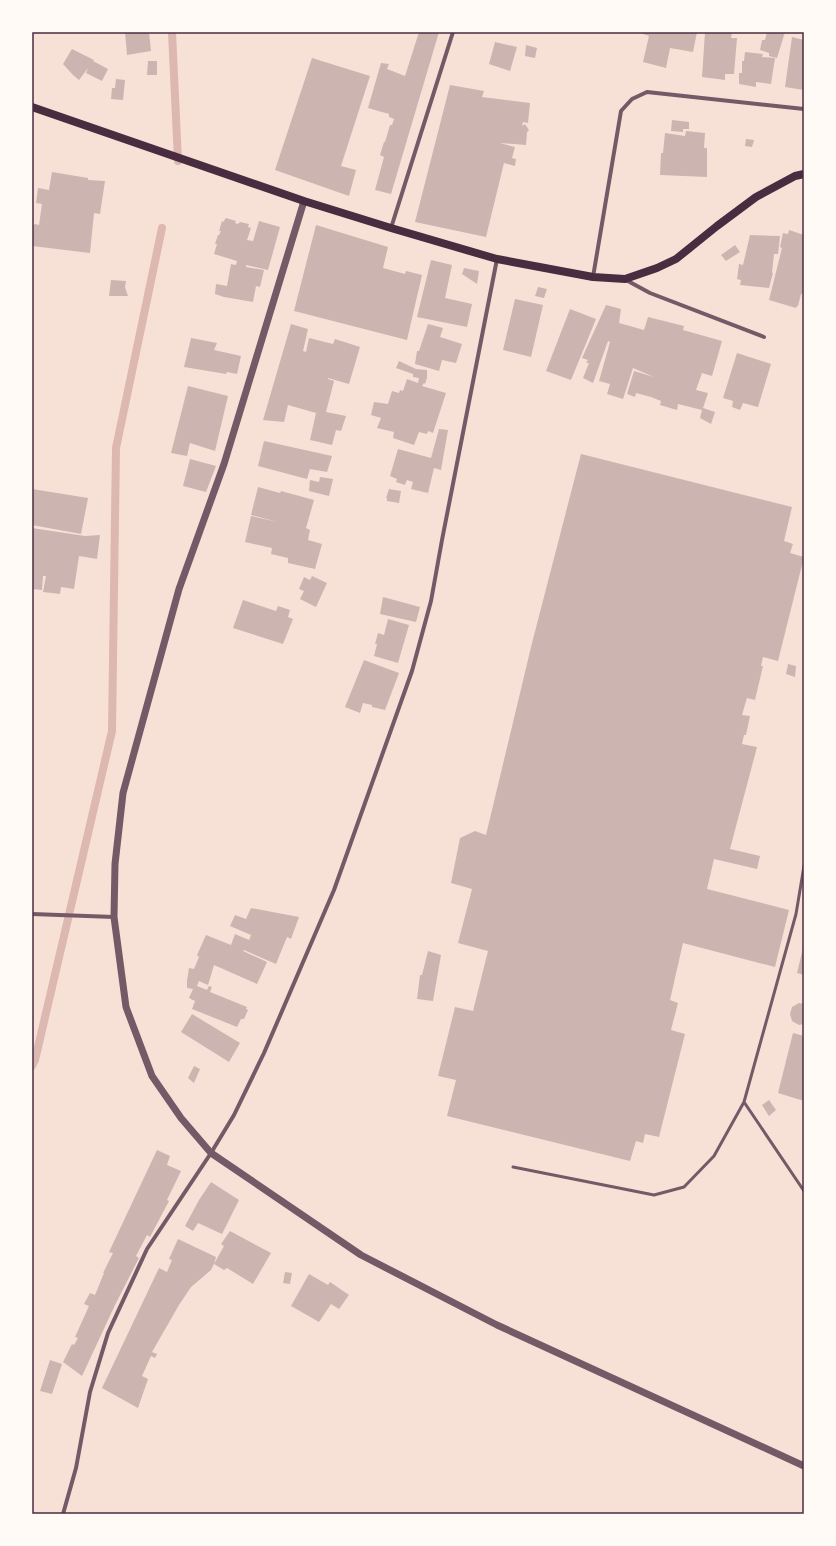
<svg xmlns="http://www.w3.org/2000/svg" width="836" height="1546" font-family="Jost,sans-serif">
	<rect width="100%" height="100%" fill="#f7e1d7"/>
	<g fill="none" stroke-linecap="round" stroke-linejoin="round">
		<path stroke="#dcb8b0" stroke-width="8" d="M 172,32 L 178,161
			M 32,1066 L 35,1060 L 112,731 L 116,448 L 162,228"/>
	</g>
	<path fill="#ccb4b1" d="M 125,32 L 149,32 L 151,51 L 127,55 Z
		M 419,32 L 439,32 L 391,194 L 375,190 L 384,157 L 380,155 L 384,142 L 385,142 L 390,125 L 392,125 L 394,119 L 389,117 L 389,114 L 368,108 L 381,63 L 389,64 L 387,69 L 405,76 Z
		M 637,32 L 697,32 L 693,52 L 670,48 L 666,68 L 643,62 L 649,36 Z
		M 705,32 L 732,32 L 731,38 L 737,38 L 734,74 L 725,74 L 725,80 L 702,77 Z
		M 767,32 L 785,32 L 777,58 L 769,56 L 769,53 L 760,50 L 762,40 L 765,40 Z
		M 792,37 L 804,40 L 804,90 L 785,87 Z
		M 495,42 L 517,47 L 510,71 L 489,64 Z
		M 526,45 L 537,48 L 535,58 L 525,56 Z
		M 72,49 L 94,60 L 93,61 L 108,69 L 102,81 L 86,73 L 88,68 L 79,80 L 73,75 L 63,64 Z
		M 745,52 L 763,54 L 762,57 L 775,58 L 771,84 L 756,82 L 756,87 L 739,84 L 739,73 L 742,73 L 742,61 L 744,61 Z
		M 312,58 L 370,76 L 341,166 L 356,170 L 349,196 L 275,170 Z
		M 148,61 L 157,61 L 157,75 L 147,75 Z
		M 116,79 L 125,80 L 123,100 L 111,99 L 112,88 L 115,88 Z
		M 450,85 L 484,91 L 482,97 L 530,103 L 528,123 L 523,122 L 522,126 L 525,124 L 529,130 L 527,132 L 526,145 L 500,143 L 515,147 L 512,158 L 516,159 L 515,166 L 504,163 L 486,237 L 415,222 Z
		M 672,120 L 689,122 L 689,129 L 683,129 L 683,132 L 671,131 Z
		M 686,131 L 705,133 L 704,148 L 707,148 L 707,177 L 660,175 L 661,153 L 663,153 L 665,133 L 685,136 Z
		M 746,139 L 754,140 L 752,147 L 745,146 Z
		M 52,172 L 88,178 L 88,180 L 105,181 L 100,214 L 94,213 L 90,253 L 32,246 L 32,226 L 35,224 L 39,225 L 42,204 L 36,203 L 38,188 L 49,190 Z
		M 226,218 L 236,221 L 235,223 L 238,224 L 240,222 L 249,224 L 248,227 L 251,228 L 247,240 L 253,241 L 259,221 L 280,227 L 268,270 L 246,265 L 246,267 L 264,270 L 260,287 L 256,286 L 253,302 L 224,297 L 215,294 L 216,284 L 227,286 L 231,264 L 236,265 L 237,261 L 214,254 L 217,244 L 215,244 L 218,235 L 219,235 L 221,231 L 219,231 L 222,221 L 223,222 Z
		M 316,225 L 388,247 L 383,268 L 405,274 L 406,271 L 422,275 L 407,340 L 294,311 Z
		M 789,230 L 804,235 L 803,242 L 804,243 L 804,294 L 801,294 L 798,306 L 797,306 L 796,308 L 769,300 L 782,248 L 780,247 L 783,233 L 788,234 Z
		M 750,235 L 780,236 L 778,254 L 774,254 L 772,273 L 773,273 L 769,288 L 740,285 L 741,280 L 737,279 L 739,264 L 743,265 Z
		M 735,245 L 740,252 L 726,261 L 721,255 Z
		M 431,260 L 452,265 L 445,298 L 472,304 L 467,327 L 417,317 Z
		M 464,268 L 479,271 L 477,284 L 462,274 Z
		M 111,280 L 126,281 L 125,287 L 128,296 L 109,296 Z
		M 538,287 L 547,289 L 544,298 L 535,296 Z
		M 515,299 L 543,305 L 531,357 L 503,350 Z
		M 606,305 L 621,309 L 619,323 L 644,330 L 648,317 L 684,326 L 683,330 L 722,341 L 712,376 L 702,373 L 696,390 L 708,393 L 703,408 L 715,412 L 711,424 L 700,418 L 702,410 L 678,404 L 677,410 L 660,405 L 661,401 L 651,397 L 636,393 L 635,397 L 627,394 L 634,371 L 654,377 L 633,368 L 623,399 L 607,394 L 610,384 L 599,381 L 610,342 L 608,341 L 593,383 L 583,378 L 589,363 L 586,363 L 588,360 L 582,358 Z
		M 570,309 L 596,319 L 571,380 L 546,371 Z
		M 291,324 L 308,329 L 303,351 L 306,352 L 309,338 L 333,344 L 335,339 L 360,347 L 349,384 L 328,378 L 328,379 L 334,381 L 326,412 L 346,416 L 341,431 L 336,430 L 332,445 L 310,440 L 316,413 L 288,405 L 284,422 L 263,420 Z
		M 428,324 L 443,328 L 440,337 L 462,344 L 456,363 L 442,360 L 439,371 L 415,364 L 417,351 L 419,351 Z
		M 191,338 L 217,343 L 214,350 L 241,356 L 237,374 L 227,372 L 226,374 L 184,367 Z
		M 737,353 L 771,364 L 758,407 L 743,403 L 740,410 L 732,407 L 733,401 L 723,398 Z
		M 399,361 L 416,369 L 427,370 L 427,378 L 425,384 L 424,383 L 422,386 L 446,393 L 433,433 L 428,431 L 427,434 L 419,432 L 414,445 L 393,438 L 394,432 L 377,428 L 381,418 L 371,415 L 374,402 L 388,404 L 392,391 L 399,393 L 400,390 L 403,391 L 407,379 L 418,383 L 419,378 L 413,377 L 413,374 L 396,368 Z
		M 188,386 L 228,396 L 215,451 L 190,443 L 187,456 L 171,453 Z
		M 439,429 L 448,430 L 441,470 L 434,468 L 428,493 L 411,489 L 413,482 L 407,480 L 405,485 L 396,482 L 397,479 L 390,476 L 398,449 L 431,458 Z
		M 264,441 L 332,456 L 327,472 L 310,469 L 307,479 L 258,466 Z
		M 581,454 L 792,507 L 784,541 L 793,544 L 790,553 L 804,557 L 778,661 L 763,657 L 761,666 L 763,666 L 755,700 L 747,698 L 742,715 L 750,716 L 746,735 L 744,735 L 742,744 L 757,747 L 730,849 L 760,856 L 757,869 L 714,859 L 707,889 L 789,910 L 775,967 L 683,943 L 670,1000 L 678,1003 L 671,1030 L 685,1034 L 659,1137 L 645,1134 L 643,1143 L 636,1141 L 630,1161 L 447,1116 L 456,1080 L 438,1076 L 455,1007 L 473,1011 L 488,951 L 458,943 L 472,889 L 451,883 L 460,838 L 475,831 L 486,835 L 532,643 Z
		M 190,459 L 216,466 L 206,492 L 183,486 Z
		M 320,477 L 333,479 L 329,496 L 309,491 L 310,480 L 319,482 Z
		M 258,487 L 280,493 L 281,491 L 314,500 L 306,528 L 310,530 L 308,540 L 322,544 L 315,569 L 288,563 L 288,558 L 271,554 L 272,548 L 245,542 L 251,516 L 278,522 L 251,515 Z
		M 32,489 L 88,498 L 81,534 L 32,525 Z
		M 389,489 L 401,491 L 399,503 L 387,501 L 387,498 L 386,498 Z
		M 32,528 L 85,536 L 100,535 L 97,559 L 79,556 L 74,589 L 61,587 L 60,594 L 43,592 L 46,576 L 43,576 L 42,590 L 32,589 Z
		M 312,576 L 327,583 L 316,607 L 300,599 L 304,591 L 299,589 L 304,577 L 310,580 Z
		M 383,597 L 420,607 L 416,622 L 380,614 Z
		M 243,600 L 276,611 L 278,606 L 290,610 L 288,617 L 293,619 L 283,644 L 233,628 Z
		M 388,619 L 409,625 L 398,663 L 374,656 L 377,644 L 375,644 L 378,633 L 384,635 Z
		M 364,660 L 399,673 L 385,710 L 372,707 L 372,705 L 363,703 L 360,713 L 345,707 Z
		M 788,664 L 796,666 L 795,677 L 786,674 Z
		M 251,908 L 299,917 L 291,939 L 287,937 L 276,964 L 244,950 L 243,951 L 267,962 L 257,984 L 214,965 L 208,985 L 199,981 L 197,986 L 207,990 L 209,986 L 212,987 L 210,992 L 247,1007 L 246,1009 L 248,1010 L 244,1019 L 241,1019 L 237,1027 L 192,1009 L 195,1001 L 189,998 L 193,989 L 187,988 L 187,981 L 189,968 L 194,969 L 199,957 L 197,955 L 206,935 L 231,945 L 235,934 L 249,940 L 251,935 L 230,926 L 235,915 L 246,919 Z
		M 803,948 L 804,949 L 804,975 L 797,973 Z
		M 428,951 L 441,955 L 433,1001 L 417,999 L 420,975 L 422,975 Z
		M 799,1003 L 804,1004 L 804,1024 L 799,1025 L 792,1021 L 790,1014 L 792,1007 Z
		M 192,1014 L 240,1043 L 229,1062 L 181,1032 Z
		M 793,1033 L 804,1036 L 804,1101 L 778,1093 Z
		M 194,1066 L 200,1069 L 194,1083 L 188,1078 Z
		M 769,1100 L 776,1110 L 769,1116 L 762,1105 Z
		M 157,1150 L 170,1156 L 167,1165 L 181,1171 L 167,1200 L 169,1201 L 150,1237 L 147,1235 L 136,1256 L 139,1258 L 115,1305 L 82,1376 L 63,1362 L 72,1344 L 74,1345 L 78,1338 L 75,1337 L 89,1306 L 84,1304 L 90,1293 L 95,1295 L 104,1273 L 103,1273 L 113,1253 L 109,1252 Z
		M 211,1182 L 239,1200 L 222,1234 L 198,1223 L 193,1231 L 185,1226 L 199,1200 Z
		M 230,1231 L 271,1253 L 253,1284 L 227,1268 L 224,1270 L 214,1264 L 211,1270 L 191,1287 L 179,1305 L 152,1352 L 157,1354 L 155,1358 L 151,1356 L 142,1376 L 148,1379 L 138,1408 L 102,1388 L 159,1268 L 167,1272 L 172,1260 L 169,1259 L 178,1239 L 216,1257 L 214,1264 L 224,1246 L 221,1244 Z
		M 285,1272 L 292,1273 L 290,1284 L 283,1283 Z
		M 309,1274 L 328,1285 L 330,1282 L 349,1295 L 339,1309 L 331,1304 L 319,1322 L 291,1306 Z
		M 50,1360 L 62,1364 L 52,1394 L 40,1391 Z"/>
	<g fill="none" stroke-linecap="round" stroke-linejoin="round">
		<path stroke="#755966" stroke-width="3" d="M 804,866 L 796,914 L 744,1102 L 804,1191
			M 513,1167 L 654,1195 L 684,1187 L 714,1156 L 744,1102"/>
		<path stroke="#755966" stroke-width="4" d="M 391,228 L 453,32
			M 593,277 L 621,111 L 632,99 L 647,92 L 804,109
			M 626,280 L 650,293 L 764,337
			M 32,914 L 114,917
			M 63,1514 L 76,1468 L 90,1392 L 108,1333 L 147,1249 L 211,1153 L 234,1115 L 264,1053 L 334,890 L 412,671 L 431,601 L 442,540 L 497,259"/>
		<path stroke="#755966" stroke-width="7" d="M 304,201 L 224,464 L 179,589 L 123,793 L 115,864 L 114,917 L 126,1007 L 152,1076 L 181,1118 L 211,1153 L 361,1255 L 497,1325 L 804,1466"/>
		<path stroke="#4a2c40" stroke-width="8" d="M 32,107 L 304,201 L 391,228 L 497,259 L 593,277 L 625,279 L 657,268 L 676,259 L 717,226 L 756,197 L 795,176 L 804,174"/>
	</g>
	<rect width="836" height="1546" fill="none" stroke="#fffaf5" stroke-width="66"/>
	<rect x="33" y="33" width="770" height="1480" fill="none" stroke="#4a2c40" stroke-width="1.5"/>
</svg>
